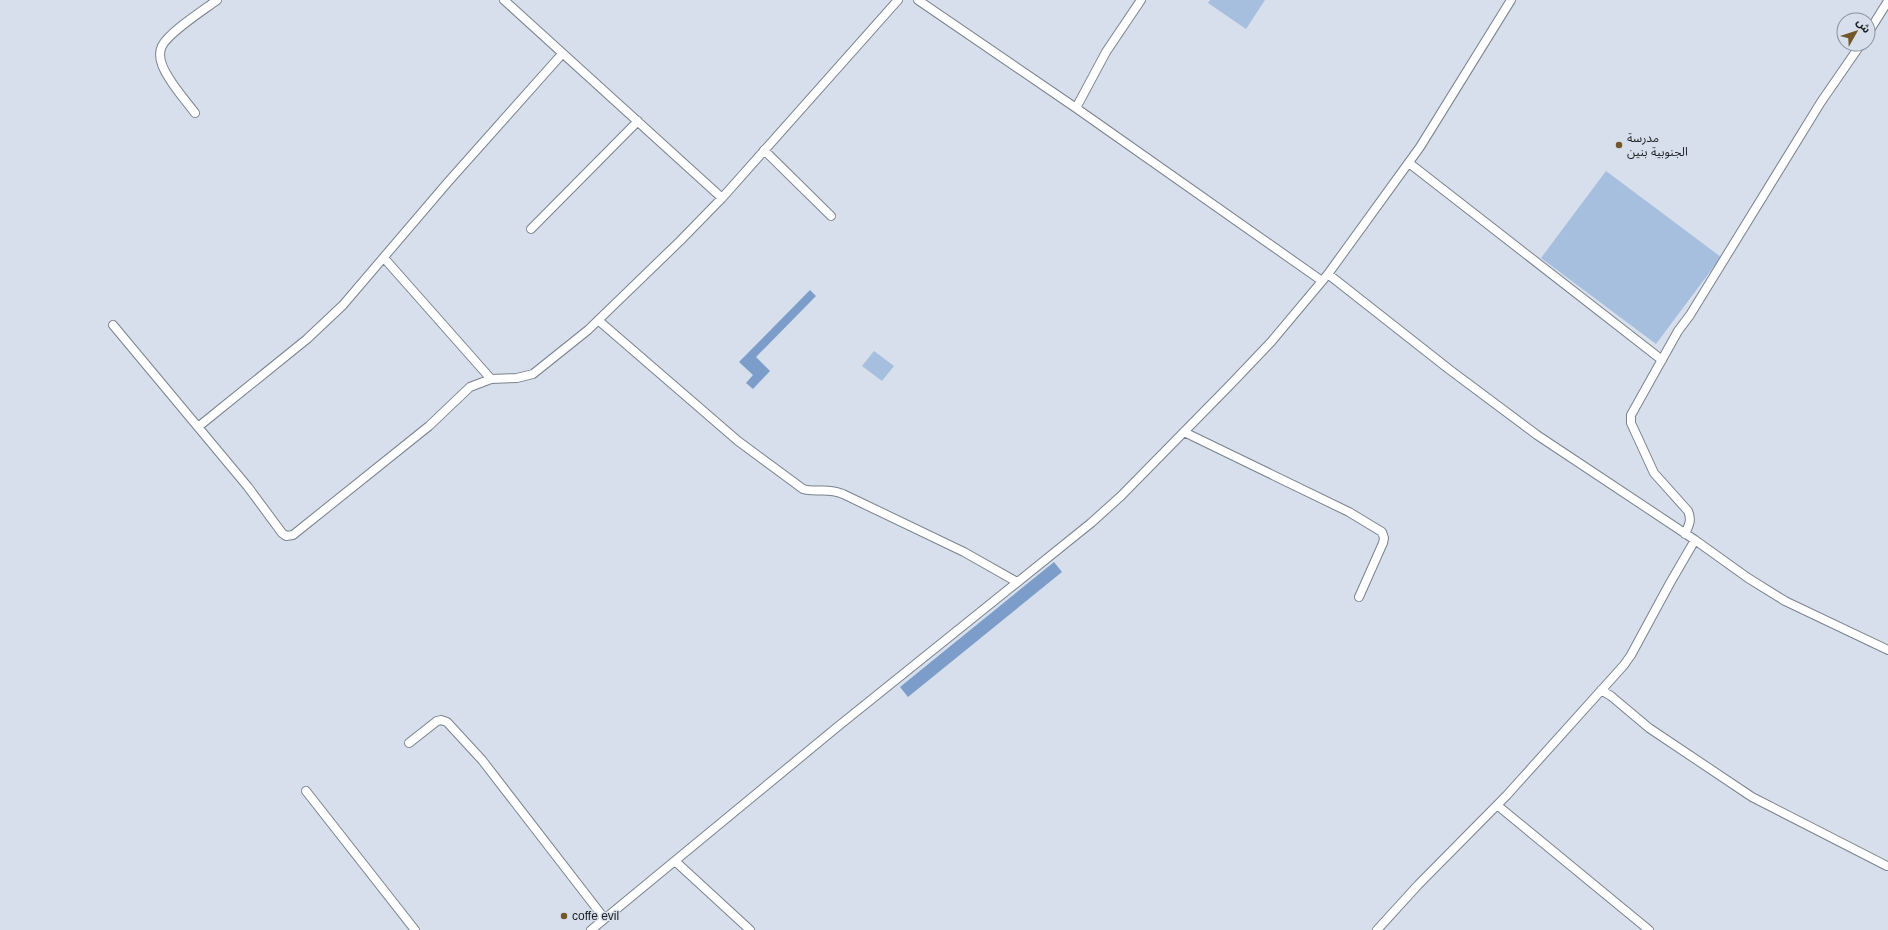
<svg xmlns="http://www.w3.org/2000/svg" width="1888" height="930" font-family="Helvetica,'Noto Sans Arabic',sans-serif">
	<rect width="100%" height="100%" fill="#d6dfeb"/>
	<path fill="#a7bfdf" d="M 1210,0 L 1265,0 L 1246,29 L 1208,3 Z
		M 1606,171 L 1721,257 L 1656,344 L 1541,258 Z
		M 874,351 L 894,366 L 882,381 L 862,366 Z"/>
	<path fill="#7c9dc9" d="M 810,290 L 816,296 L 756,357 L 770,371 L 753,389 L 746,383 L 753,375 L 739,362 Z
		M 1054,562 L 1062,572 L 908,697 L 900,687 Z"/>
	<g fill="none" stroke-linecap="round" stroke-linejoin="round">
		<defs>
			<path id="minor" d="M 504,0 L 722,198
				M 918,0 L 1076,108 L 1322,281
				M 1868,33 L 1888,1
				M 1076,108 L 1106,52 L 1141,0
				M 195,113 C 186,101 176,90 169,78 C 163,69 157,56 162,46 C 169,32 204,10 217,0
				M 764,150 L 831,216
				M 1409,163 L 1662,360
				M 531,229 L 638,121
				M 384,258 L 491,379
				M 1328,274 L 1450,370 L 1537,435 L 1695,540 L 1748,578 L 1785,601 L 1888,650
				M 598,320 L 738,441 L 803,489 C 816,493 827,487 843,494 L 964,552 L 1017,582
				M 113,325 L 248,487 L 282,533 L 286,536 L 293,535 L 429,426 L 470,387 L 491,379 L 517,378 L 533,374 L 588,330 L 680,241 L 722,198 L 898,0
				M 198,427 L 307,339 L 343,305 L 448,182 L 562,54
				M 1184,432 L 1349,512 L 1382,532 L 1384,538 L 1383,543 L 1359,597
				M 1685,534 C 1689,525 1692,520 1688,511 L 1654,473 L 1631,423 L 1631,415 L 1678,331 L 1690,315 L 1821,102 L 1861,44
				M 1601,690 L 1611,696 L 1649,728 L 1752,797 L 1887,866
				M 409,743 L 437,721 L 441,720 L 447,722 L 482,760 L 604,918
				M 306,791 L 415,930
				M 1497,805 L 1649,930
				M 675,861 L 750,930
				M 591,930 L 836,728 L 1091,523 L 1121,496 L 1231,384 L 1271,342 L 1328,274 L 1420,147 L 1511,0
				M 1377,930 L 1418,885 L 1507,795 L 1624,665 L 1631,655 L 1670,583 L 1695,540"/>
		</defs>
		<use href="#minor" stroke="#7a828d" stroke-width="10"/>
		<use href="#minor" stroke="#fff" stroke-width="8"/>
	</g>
	<g fill="#72572a" stroke="#d6dfeb" stroke-width="1.5">
		<circle cx="1619" cy="145" r="4"/>
		<circle cx="564" cy="916" r="4"/>
	</g>
	<g text-anchor="middle" stroke-width="3" stroke-linejoin="round" paint-order="stroke">
		<g font-size="12" fill="#1b1e22" stroke="#d6dfeb" text-anchor="start">
			<text x="1627" y="142">مدرسة<tspan x="1627" dy="14">الجنوبية بنين</tspan></text>
			<text x="572" y="920">coffe evil</text>
		</g>
	</g>
	<g transform="translate(1856 32) rotate(51)"><circle r="19" fill="#d6dfeb" stroke="#8b929b"/>
	<path d="M0-3L7 15L0 10L-7 15Z" fill="#72572a"/>
	<text y="-6" font-size="11" font-weight="bold" text-anchor="middle" fill="#1b1e22">ش</text>
	</g>
</svg>
